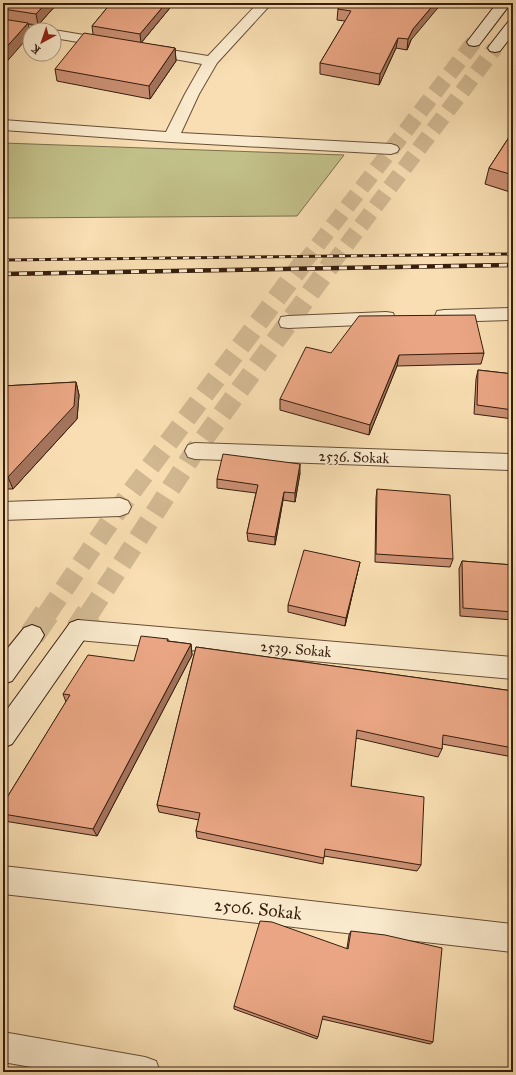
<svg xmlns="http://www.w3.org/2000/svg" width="516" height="1075" font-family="'IM FELL Great Primer',serif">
	<rect width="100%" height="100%" fill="#f8deb2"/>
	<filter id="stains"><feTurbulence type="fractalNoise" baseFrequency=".005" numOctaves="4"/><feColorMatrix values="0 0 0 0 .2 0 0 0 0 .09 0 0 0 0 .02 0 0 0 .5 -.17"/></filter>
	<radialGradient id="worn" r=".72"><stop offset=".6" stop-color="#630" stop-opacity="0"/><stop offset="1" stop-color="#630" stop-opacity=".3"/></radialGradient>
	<path fill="#c2c089" stroke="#7c6f4c" d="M 3,143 L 344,155 L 297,216 L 3,218 Z"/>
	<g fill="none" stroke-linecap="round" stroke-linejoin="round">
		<path stroke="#d1b891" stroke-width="16" stroke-dasharray="16 8" stroke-linecap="butt" d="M 303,264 L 474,42
			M 332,264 L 495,48"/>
		<path stroke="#d1b891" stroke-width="20" stroke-dasharray="20 10" stroke-linecap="butt" d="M 47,614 L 120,507 L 303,263
			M 89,614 L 195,451 L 332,263"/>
		<path stroke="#d1b891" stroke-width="26" stroke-dasharray="26 14" stroke-linecap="butt" d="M 78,630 L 89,613
			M 32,635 L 47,613"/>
		<defs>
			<path id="minor" d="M 258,3 L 272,3 L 217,63 L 199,94 L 181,133 L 391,144 L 397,146 L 399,149 L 397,152 L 391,154 L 171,142 L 3,130 L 3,120 L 166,132 L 185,94 L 202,64 L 141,53 L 139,50 L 141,47 L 146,46 L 208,56 Z
				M 3,21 L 34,26 L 39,27 L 41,30 L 30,30 L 30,33 L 3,29 Z
				M 53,30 L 54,30 L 108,39 L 113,40 L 115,43 L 113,46 L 108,47 L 54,38 Z
				M 513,308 L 513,320 L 444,322 L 437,321 L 435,316 L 437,311 L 444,310 Z
				M 386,312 L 393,313 L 395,318 L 393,323 L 386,324 L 288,328 L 281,327 L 279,322 L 281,317 L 288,316 Z
				M 195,443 L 513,454 L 513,470 L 195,459 L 188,457 L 185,451 L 188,445 Z
				M 120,498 L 128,501 L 131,507 L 128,513 L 120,516 L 3,520 L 3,502 Z
				M 78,620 L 513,657 L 513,679 L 78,640 L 70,637 L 66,630 L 70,623 Z
				M 3,866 L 513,924 L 513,952 L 3,894 Z
				M 3,1032 L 145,1057 L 156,1061 L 160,1072 L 59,1072 L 3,1062 Z"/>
			<path id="secondary" d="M 497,3 L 511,3 L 479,45 L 474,46 L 469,45 L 467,42 Z
				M 513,21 L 513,34 L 500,51 L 495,52 L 490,51 L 488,48 L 490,45 L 508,22 Z
				M 78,620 L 86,623 L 90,630 L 86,637 L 12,744 L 3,748 L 3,715 L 70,623 Z
				M 32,625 L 40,628 L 44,635 L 40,642 L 12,681 L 3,684 L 3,654 L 24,628 Z"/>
		</defs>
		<use href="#minor" stroke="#674e37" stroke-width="2"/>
		<use href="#secondary" stroke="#371e0e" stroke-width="2"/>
		<use href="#minor" fill="#faeacd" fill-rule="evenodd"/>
		<use href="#secondary" fill="#faeacd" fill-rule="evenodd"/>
		<defs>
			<path id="rail-far1" d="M 3,260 L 513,254"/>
			<path id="rail" d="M 3,274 L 513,265"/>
		</defs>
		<use href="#rail-far1" stroke="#371e0e" stroke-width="3"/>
		<use href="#rail" stroke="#371e0e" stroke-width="4.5"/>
		<use href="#rail-far1" stroke="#faeacd" stroke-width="2" stroke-dasharray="6" stroke-linecap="butt"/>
		<use href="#rail" stroke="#faeacd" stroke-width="3" stroke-dasharray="8" stroke-linecap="butt"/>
	</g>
	<path fill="#c98f72" stroke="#371e0e" d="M 3,3 L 58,3 L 38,25 L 29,24 L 3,66 Z
		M 111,3 L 174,3 L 141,43 L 175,48 L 176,61 L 150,99 L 57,81 L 55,69 L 93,34 L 92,26 Z
		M 342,3 L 411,40 L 407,50 L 396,48 L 379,85 L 320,74 L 320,63 L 345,21 L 337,20 L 338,9 Z
		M 513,131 L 513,193 L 485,184 L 489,168 Z
		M 331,353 L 484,353 L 481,364 L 397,366 L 369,435 L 280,410 L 280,399 Z
		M 478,370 L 513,374 L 513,419 L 474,414 L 476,379 Z
		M 76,382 L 79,395 L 77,419 L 13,489 L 3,489 L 3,386 Z
		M 300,473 L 295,502 L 283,500 L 275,545 L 248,541 L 247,533 L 256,493 L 217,488 L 217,479 Z
		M 377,489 L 453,559 L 450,567 L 375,562 L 376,498 Z
		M 462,561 L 513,565 L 513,620 L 460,616 L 459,569 Z
		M 358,570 L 345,626 L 288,612 L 288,605 Z
		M 168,639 L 168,641 L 191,644 L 192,655 L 97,836 L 4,821 L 3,820 L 3,804 L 66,702 L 63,694 L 134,661 Z
		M 196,647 L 513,691 L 513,757 L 442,744 L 442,749 L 438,757 L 356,738 L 351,786 L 421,865 L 417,871 L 324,856 L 323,864 L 197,838 L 196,831 L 199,820 L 159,812 L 157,805 Z
		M 351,931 L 433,1042 L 430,1044 L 322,1019 L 317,1039 L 234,1009 L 234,1006 L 347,948 L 349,935 Z"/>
	<path fill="#a4745c" stroke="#371e0e" d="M 46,3 L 58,3 L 38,25 L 36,14 Z
		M 166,3 L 174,3 L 141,43 L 140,34 Z
		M 435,3 L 442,3 L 411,40 L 407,50 L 408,39 L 413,29 Z
		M 28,23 L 30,31 L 30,35 L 3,66 L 3,51 Z
		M 398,38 L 396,48 L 379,85 L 380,74 Z
		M 175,48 L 176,61 L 150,99 L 149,86 Z
		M 399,355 L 397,366 L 369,435 L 370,425 Z
		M 76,382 L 79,395 L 77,419 L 13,489 L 8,477 Z
		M 300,464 L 300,473 L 295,502 L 295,493 Z
		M 284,492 L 283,500 L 275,545 L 275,537 Z
		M 360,562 L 358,570 L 345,626 L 346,618 Z
		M 191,644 L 192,655 L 97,836 L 93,829 Z"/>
	<path fill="#eaa684" stroke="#371e0e" d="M 3,3 L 46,3 L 36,14 L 3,9 Z
		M 111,3 L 166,3 L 140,34 L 92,26 Z
		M 342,3 L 435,3 L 413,29 L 408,39 L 398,38 L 380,74 L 320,63 L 351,11 L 338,9 Z
		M 3,19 L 28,23 L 3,51 Z
		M 84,33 L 175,48 L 149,86 L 55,69 Z
		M 513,131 L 513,175 L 489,168 Z
		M 475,315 L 484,353 L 399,355 L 370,425 L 280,399 L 306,347 L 331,353 L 359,316 Z
		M 478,370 L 513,374 L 513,410 L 477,405 Z
		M 76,382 L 74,406 L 8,477 L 3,477 L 3,386 Z
		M 223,454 L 300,464 L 295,493 L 284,492 L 275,537 L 247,533 L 258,485 L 217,479 Z
		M 377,489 L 450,495 L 453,559 L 376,554 Z
		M 304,550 L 360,562 L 346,618 L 288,605 Z
		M 462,561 L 513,565 L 513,612 L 463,608 Z
		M 141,636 L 168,639 L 167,641 L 191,644 L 93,829 L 3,814 L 3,804 L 70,695 L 63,694 L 88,655 L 134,661 Z
		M 196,647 L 513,691 L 513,748 L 443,735 L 442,749 L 357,730 L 351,786 L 424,797 L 421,865 L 325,849 L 324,858 L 196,831 L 200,813 L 157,805 Z
		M 260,921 L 272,922 L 348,949 L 351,931 L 385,935 L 442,948 L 433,1042 L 323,1016 L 318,1037 L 234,1006 Z"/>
	<g text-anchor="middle" stroke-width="3" stroke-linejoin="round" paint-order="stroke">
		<g font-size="15" fill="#371e0e" stroke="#faeacd">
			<text transform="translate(354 457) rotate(2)" y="5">2536. Sokak</text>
			<text transform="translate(296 649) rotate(5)" y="5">2539. Sokak</text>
		</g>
		<g font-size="18" fill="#371e0e" stroke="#faeacd">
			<text transform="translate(258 909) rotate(6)" y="6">2506. Sokak</text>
		</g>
	</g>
	<rect width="516" height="1075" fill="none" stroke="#f8deb2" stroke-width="16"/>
	<rect x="4" y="4" width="508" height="1067" fill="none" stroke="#371e0e" stroke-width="2"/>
	<rect x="8" y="8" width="500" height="1059" fill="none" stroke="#371e0e"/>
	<g transform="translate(42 42) rotate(220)"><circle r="19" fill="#faeacd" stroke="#ac9881"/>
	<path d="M0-3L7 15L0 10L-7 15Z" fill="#8f2418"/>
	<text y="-6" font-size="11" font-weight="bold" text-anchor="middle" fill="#371e0e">K</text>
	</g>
	<rect width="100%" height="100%" filter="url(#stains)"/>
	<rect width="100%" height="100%" fill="url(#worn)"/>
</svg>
